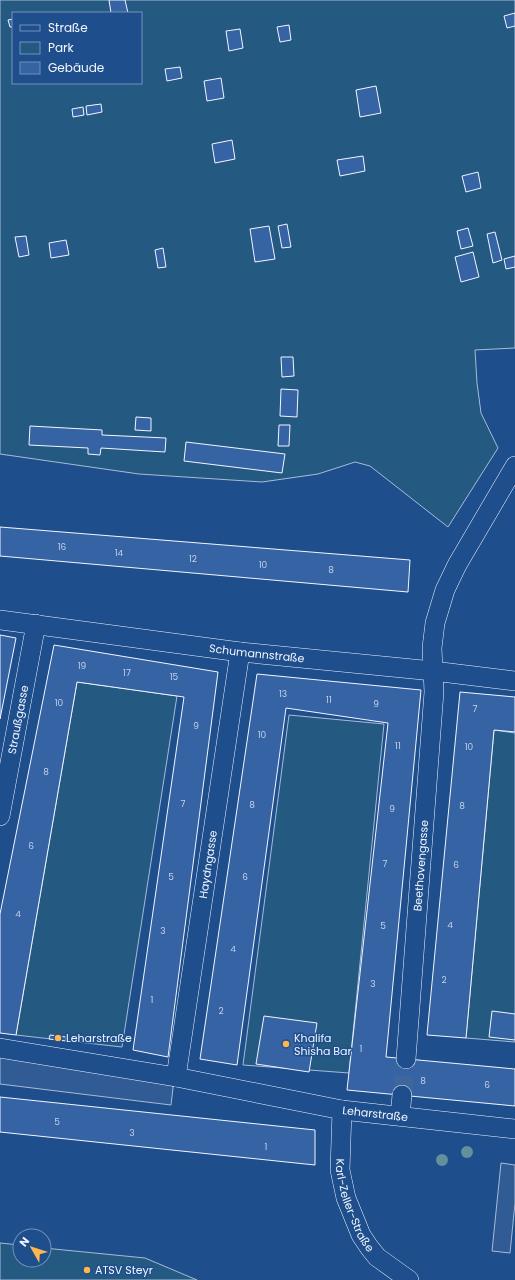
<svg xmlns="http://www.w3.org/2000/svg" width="515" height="1280" font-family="Poppins,sans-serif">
	<rect width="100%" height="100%" fill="#1f4e8c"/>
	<path fill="#245a82" stroke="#a8bbd7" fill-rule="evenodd" d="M 0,0 L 515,0 L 515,348 L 475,350 L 477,383 L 481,413 L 498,448 L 448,527 L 370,466 L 355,462 L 318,474 L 262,482 L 139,474 L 0,454 ZM 13,13 L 141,13 L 141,83 L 13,83 Z
		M 77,682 L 177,696 L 122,1047 L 16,1035 Z
		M 289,715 L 384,724 L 349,1073 L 243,1065 Z
		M 494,730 L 515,733 L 515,1042 L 466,1038 Z
		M 0,1243 L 20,1245 L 20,1260 L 44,1260 L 44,1248 L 145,1258 L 197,1280 L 0,1280 Z"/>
	<path fill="#305b95" stroke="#a8bbd7" d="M 0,1057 L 174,1080 L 171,1105 L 0,1084 Z
		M 501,1163 L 515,1165 L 515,1203 L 510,1253 L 492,1251 Z"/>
	<path fill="#3563a3" stroke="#f2f6ff" d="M 109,0 L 125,0 L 128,13 L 111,13 Z
		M 515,13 L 515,26 L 507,28 L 504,16 Z
		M 13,19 L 13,27 L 10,27 L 8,20 Z
		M 289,25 L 291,40 L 280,42 L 277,27 Z
		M 240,29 L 243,48 L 229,51 L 226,31 Z
		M 180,67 L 182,78 L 167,81 L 165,69 Z
		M 221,78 L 224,98 L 207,101 L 204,81 Z
		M 376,86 L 381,113 L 360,117 L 356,90 Z
		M 101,104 L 102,112 L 87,115 L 86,106 Z
		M 83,107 L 84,115 L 73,117 L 72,109 Z
		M 232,140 L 235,159 L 215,163 L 212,144 Z
		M 363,156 L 365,171 L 340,176 L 337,160 Z
		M 478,172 L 481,188 L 466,192 L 462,176 Z
		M 287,224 L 291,247 L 282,248 L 278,226 Z
		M 269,226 L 275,259 L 255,262 L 250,229 Z
		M 468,228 L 473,246 L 461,249 L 457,231 Z
		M 495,232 L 502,260 L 493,263 L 487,234 Z
		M 26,236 L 29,255 L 19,257 L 15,237 Z
		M 66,240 L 69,255 L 51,258 L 49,243 Z
		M 163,248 L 166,267 L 158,268 L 155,250 Z
		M 473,252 L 479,277 L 461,282 L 455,257 Z
		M 515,256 L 515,267 L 506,269 L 504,259 Z
		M 281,357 L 293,357 L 294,376 L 282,377 Z
		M 281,389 L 298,390 L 297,417 L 280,416 Z
		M 136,417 L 151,418 L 151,431 L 135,430 Z
		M 279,425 L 290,425 L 289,446 L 278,446 Z
		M 30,426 L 102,430 L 102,435 L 166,438 L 165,452 L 101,448 L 100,455 L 88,454 L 88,448 L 29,445 Z
		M 186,442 L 285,454 L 282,473 L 184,461 Z
		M 0,527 L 410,560 L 408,592 L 0,556 Z
		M 0,635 L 16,638 L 0,719 Z
		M 54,645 L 218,672 L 168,1057 L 133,1050 L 184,697 L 77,682 L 16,1035 L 0,1033 L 0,914 Z
		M 257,674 L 421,690 L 386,1057 L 515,1069 L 515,1106 L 347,1090 L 388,723 L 286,708 L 237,1065 L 200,1059 Z
		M 460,692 L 515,697 L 515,732 L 494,730 L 466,1038 L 427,1035 Z
		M 492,1011 L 515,1014 L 515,1040 L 489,1037 Z
		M 264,1016 L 317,1023 L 309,1072 L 256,1064 Z
		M 50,1035 L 66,1037 L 66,1041 L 49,1039 Z
		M 0,1097 L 315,1130 L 315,1165 L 0,1132 Z"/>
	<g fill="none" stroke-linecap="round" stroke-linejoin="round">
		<path stroke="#3f679d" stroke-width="19" stroke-dasharray="19 10" stroke-linecap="butt" d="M 402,1095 L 406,1059"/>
		<defs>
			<g id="minor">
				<path id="s1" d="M 0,620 L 240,652 L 433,671 L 515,681"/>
				<path id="s2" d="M 0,816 L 36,624"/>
				<path id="s3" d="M 0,1048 L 176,1077 L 342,1110 L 515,1129"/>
				<path id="s4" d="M 406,1059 L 434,692 L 432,648 L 435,623 L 445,590 L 457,565 L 515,466"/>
				<path id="s5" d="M 176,1077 L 240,652"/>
				<path id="s6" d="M 342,1110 L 340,1170 L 346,1198 L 361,1235 L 369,1247 L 377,1257 L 409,1280"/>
				<path d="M 400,1116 L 402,1095"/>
			</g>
		</defs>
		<use href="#minor" stroke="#f2f6ff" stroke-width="20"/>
		<use href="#minor" stroke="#1f4e8c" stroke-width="19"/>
	</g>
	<g fill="#61919a">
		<circle cx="467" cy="1152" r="6"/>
		<circle cx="442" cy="1160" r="6"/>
	</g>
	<g fill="#ffb74d" stroke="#1f4e8c" stroke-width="1.5">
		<circle cx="58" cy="1038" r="4"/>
		<circle cx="286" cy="1044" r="4"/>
		<circle cx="87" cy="1270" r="4"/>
	</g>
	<g text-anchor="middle" stroke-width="3" stroke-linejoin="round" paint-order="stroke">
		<g font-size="9" fill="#c3d1e8">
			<text x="62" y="550">16</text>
			<text x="119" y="556">14</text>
			<text x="193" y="562">12</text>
			<text x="263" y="568">10</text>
			<text x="331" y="573">8</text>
			<text x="82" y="669">19</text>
			<text x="127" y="676">17</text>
			<text x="174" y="680">15</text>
			<text x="283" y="697">13</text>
			<text x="329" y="703">11</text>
			<text x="59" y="706">10</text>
			<text x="376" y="707">9</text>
			<text x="475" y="712">7</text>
			<text x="196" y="729">9</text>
			<text x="262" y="738">10</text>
			<text x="398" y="749">11</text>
			<text x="469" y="750">10</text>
			<text x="46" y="775">8</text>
			<text x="183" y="807">7</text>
			<text x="252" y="808">8</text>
			<text x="462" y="809">8</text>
			<text x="392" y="812">9</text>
			<text x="31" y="849">6</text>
			<text x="385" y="867">7</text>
			<text x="456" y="868">6</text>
			<text x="171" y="880">5</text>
			<text x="245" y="880">6</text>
			<text x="18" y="917">4</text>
			<text x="450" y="928">4</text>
			<text x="383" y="929">5</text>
			<text x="163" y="934">3</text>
			<text x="233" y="952">4</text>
			<text x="444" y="983">2</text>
			<text x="373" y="987">3</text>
			<text x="152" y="1003">1</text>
			<text x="221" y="1014">2</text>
			<text x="361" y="1052">1</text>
			<text x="423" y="1084">8</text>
			<text x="487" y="1088">6</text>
			<text x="57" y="1125">5</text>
			<text x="132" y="1136">3</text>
			<text x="266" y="1150">1</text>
		</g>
		<g font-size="11" fill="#f2f6ff" stroke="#1f4e8c">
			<text dy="4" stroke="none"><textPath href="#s1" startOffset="259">Schumannstraße</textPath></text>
			<text dy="4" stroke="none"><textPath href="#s2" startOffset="98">Straußgasse</textPath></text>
			<text dy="4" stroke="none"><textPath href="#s5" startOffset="215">Haydngasse</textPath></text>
			<text dy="4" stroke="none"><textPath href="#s4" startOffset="194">Beethovengasse</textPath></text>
			<text dy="4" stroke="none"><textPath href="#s3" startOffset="381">Leharstraße</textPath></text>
			<text dy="4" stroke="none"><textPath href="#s6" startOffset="98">Karl-Zeller-Straße</textPath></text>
		</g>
		<g font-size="11" fill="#f2f6ff" stroke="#1f4e8c" text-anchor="start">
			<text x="66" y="1042">Leharstraße</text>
			<text x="294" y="1042">Khalifa<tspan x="294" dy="13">Shisha Bar</tspan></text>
			<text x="95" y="1274">ATSV Steyr</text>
		</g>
	</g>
	<rect x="12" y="12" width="130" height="72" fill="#1f4e8c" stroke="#7391ba"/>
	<rect x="20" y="25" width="20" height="6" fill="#1f4e8c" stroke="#7391ba"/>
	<text x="48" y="32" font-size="12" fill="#f2f6ff">Straße</text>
	<rect x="20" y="42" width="20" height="12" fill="#245a82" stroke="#7391ba"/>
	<text x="48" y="52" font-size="12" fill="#f2f6ff">Park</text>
	<rect x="20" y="62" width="20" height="12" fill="#3563a3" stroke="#7391ba"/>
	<text x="48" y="72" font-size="12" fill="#f2f6ff">Gebäude</text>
	<g transform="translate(32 1248) rotate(309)"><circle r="19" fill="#1f4e8c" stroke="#7391ba"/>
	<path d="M0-3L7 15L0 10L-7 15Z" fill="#ffb74d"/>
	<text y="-6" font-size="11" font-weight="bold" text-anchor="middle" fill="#f2f6ff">N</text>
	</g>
</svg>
